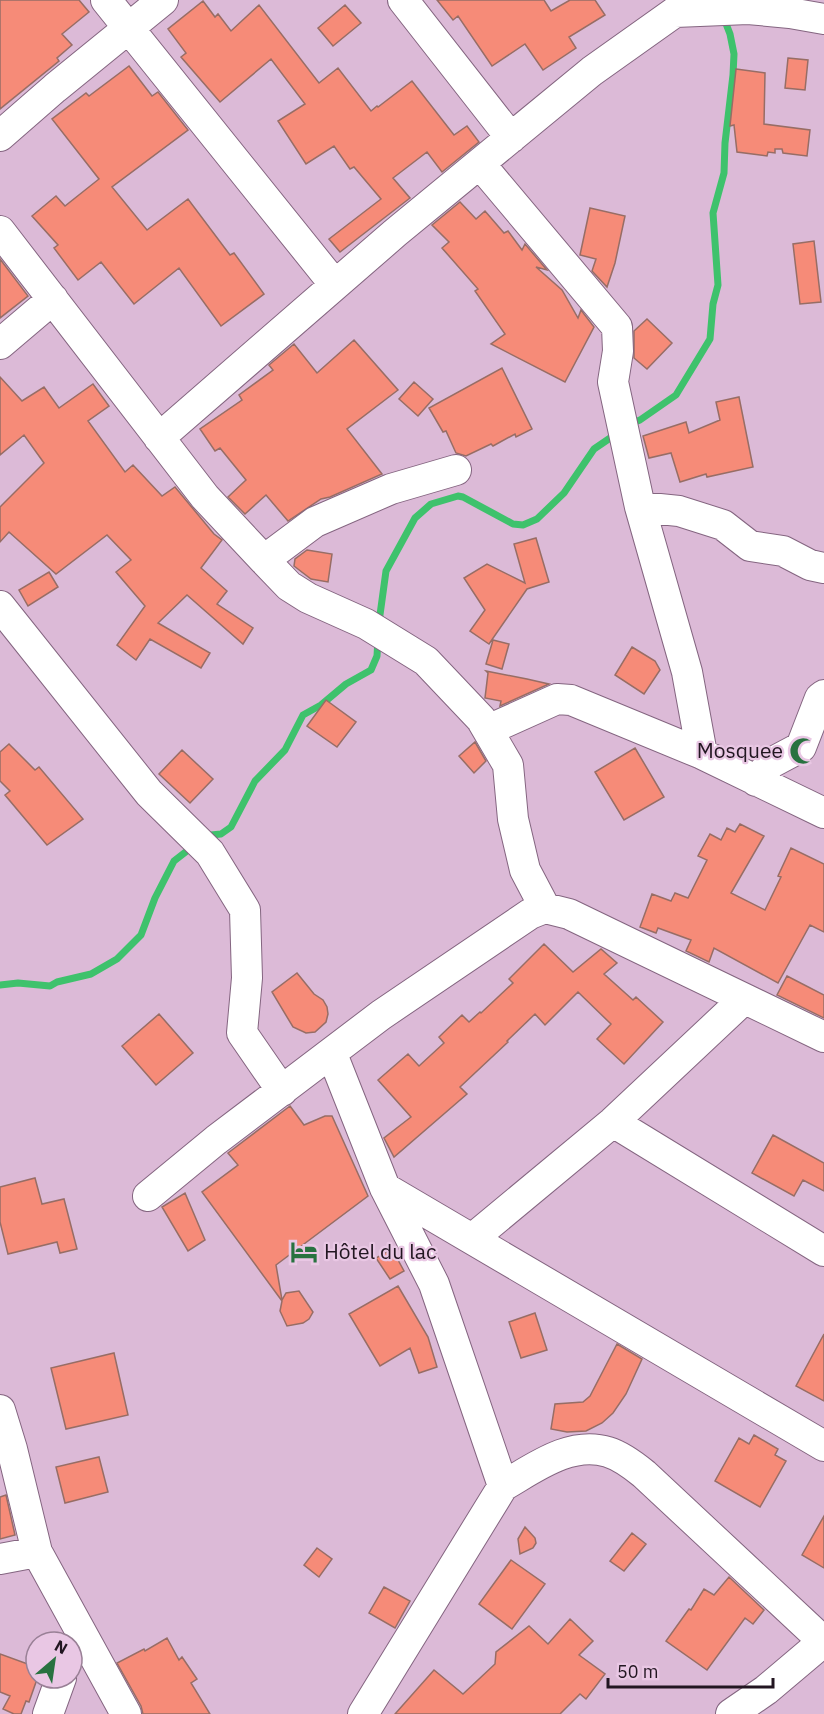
<svg xmlns="http://www.w3.org/2000/svg" width="824" height="1714" font-family="'IBM Plex Sans',sans-serif">
	<rect width="100%" height="100%" fill="#dcbad7"/>
	<g fill="none" stroke-linecap="round" stroke-linejoin="round">
		<path stroke="#3ec26c" stroke-width="7" d="M 630,424 L 640,420 L 676,395 L 710,339 L 713,304 L 718,285 L 713,213 L 724,173 L 725,143 L 733,75 L 734,54 L 730,34 L 723,16
			M 379,622 L 386,571 L 415,518 L 431,504 L 458,496 L 463,497 L 513,524 L 523,525 L 537,519 L 564,493 L 594,449 L 616,434
			M 206,838 L 211,835 L 221,834 L 231,827 L 255,781 L 285,750 L 303,715 L 321,705 L 346,684 L 371,670 L 377,656 L 378,639
			M 0,985 L 18,983 L 50,986 L 57,982 L 91,974 L 117,959 L 141,935 L 155,898 L 174,861 L 192,847"/>
	</g>
	<path fill="#f68b78" stroke="#976d65" stroke-width="1.5" d="M 0,0 L 79,0 L 89,12 L 62,34 L 72,45 L 57,58 L 59,61 L 0,109 Z
		M 437,0 L 544,0 L 551,11 L 570,0 L 595,0 L 605,15 L 569,37 L 576,48 L 543,70 L 525,44 L 492,66 L 458,16 L 453,20 Z
		M 203,1 L 215,17 L 218,14 L 231,31 L 259,5 L 319,83 L 338,68 L 371,111 L 377,106 L 378,107 L 412,81 L 454,135 L 467,126 L 479,142 L 442,172 L 427,152 L 393,178 L 410,198 L 340,252 L 329,239 L 381,199 L 354,167 L 350,169 L 334,146 L 306,164 L 278,121 L 305,104 L 271,59 L 220,102 L 181,57 L 186,53 L 168,29 Z
		M 345,5 L 361,23 L 333,46 L 318,28 Z
		M 788,58 L 808,60 L 805,90 L 785,88 Z
		M 129,66 L 152,96 L 158,92 L 188,130 L 112,187 L 147,230 L 188,199 L 230,255 L 234,253 L 264,294 L 221,326 L 179,268 L 134,304 L 101,262 L 78,280 L 54,248 L 58,245 L 32,216 L 56,196 L 65,206 L 99,179 L 52,119 L 86,93 L 89,96 Z
		M 736,69 L 765,73 L 764,124 L 810,130 L 807,156 L 783,153 L 782,149 L 775,149 L 775,153 L 768,152 L 767,156 L 737,152 L 734,125 L 730,126 Z
		M 460,202 L 476,219 L 485,211 L 504,233 L 508,231 L 522,250 L 525,244 L 547,270 L 536,267 L 562,290 L 578,318 L 581,310 L 594,327 L 565,382 L 491,344 L 505,334 L 475,291 L 478,289 L 442,248 L 449,242 L 432,225 Z
		M 590,208 L 625,216 L 615,263 L 607,287 L 592,271 L 596,259 L 580,255 Z
		M 814,241 L 821,302 L 800,304 L 793,244 Z
		M 0,259 L 28,296 L 0,318 Z
		M 647,319 L 672,343 L 647,369 L 634,358 L 634,331 Z
		M 354,340 L 398,390 L 347,429 L 382,474 L 330,497 L 321,499 L 288,521 L 266,495 L 245,514 L 228,497 L 246,480 L 220,448 L 215,451 L 200,429 L 242,400 L 239,395 L 273,370 L 269,365 L 294,344 L 317,373 Z
		M 502,368 L 532,429 L 516,437 L 515,434 L 493,446 L 491,444 L 466,456 L 456,453 L 446,431 L 443,432 L 429,408 Z
		M 0,377 L 22,401 L 44,387 L 59,408 L 93,384 L 109,406 L 88,421 L 125,472 L 133,465 L 162,496 L 175,487 L 214,534 L 222,540 L 201,568 L 227,591 L 217,604 L 253,628 L 243,644 L 187,595 L 158,623 L 210,653 L 201,668 L 150,639 L 136,660 L 117,645 L 145,606 L 116,572 L 131,560 L 107,535 L 56,574 L 9,532 L 0,542 L 0,507 L 44,463 L 24,435 L 0,455 Z
		M 414,382 L 433,399 L 418,416 L 399,399 Z
		M 739,397 L 753,467 L 707,477 L 706,474 L 680,482 L 671,453 L 649,458 L 643,436 L 686,422 L 689,433 L 720,420 L 716,402 Z
		M 536,538 L 549,582 L 527,589 L 489,644 L 470,631 L 485,610 L 464,578 L 487,564 L 525,583 L 514,544 Z
		M 307,550 L 332,554 L 328,582 L 311,579 L 294,566 L 295,559 Z
		M 49,572 L 58,587 L 28,606 L 19,590 Z
		M 493,640 L 509,644 L 502,669 L 486,664 Z
		M 632,647 L 655,661 L 660,670 L 644,694 L 615,675 Z
		M 486,671 L 527,679 L 549,684 L 500,706 L 501,701 L 485,698 L 488,673 Z
		M 326,700 L 356,722 L 337,747 L 307,726 Z
		M 475,742 L 486,761 L 474,773 L 459,756 Z
		M 9,744 L 35,770 L 39,767 L 83,819 L 47,845 L 5,795 L 10,791 L 0,781 L 0,752 Z
		M 635,748 L 664,797 L 624,820 L 595,772 Z
		M 182,750 L 213,779 L 190,803 L 159,774 Z
		M 740,824 L 764,836 L 731,893 L 765,910 L 781,877 L 778,876 L 791,848 L 824,864 L 824,932 L 810,925 L 778,983 L 714,948 L 709,962 L 686,951 L 691,940 L 658,928 L 656,933 L 640,927 L 652,894 L 671,901 L 675,893 L 688,898 L 707,860 L 698,856 L 710,834 L 721,840 L 727,828 L 735,832 Z
		M 544,944 L 573,972 L 601,949 L 617,963 L 604,974 L 633,1000 L 636,997 L 663,1022 L 624,1064 L 597,1039 L 611,1024 L 578,992 L 545,1025 L 535,1014 L 507,1041 L 508,1042 L 460,1087 L 467,1094 L 394,1157 L 384,1138 L 411,1117 L 378,1080 L 408,1054 L 419,1066 L 444,1043 L 439,1037 L 462,1015 L 469,1022 L 480,1012 L 481,1013 L 513,983 L 509,979 Z
		M 297,973 L 314,994 L 323,1000 L 327,1007 L 328,1014 L 326,1022 L 315,1032 L 306,1033 L 293,1027 L 272,992 Z
		M 787,976 L 824,995 L 824,1018 L 777,995 Z
		M 159,1014 L 193,1053 L 156,1085 L 122,1046 Z
		M 290,1106 L 304,1125 L 325,1116 L 332,1116 L 368,1196 L 276,1265 L 282,1300 L 286,1293 L 299,1291 L 313,1312 L 309,1319 L 303,1323 L 287,1326 L 280,1311 L 282,1301 L 202,1192 L 238,1165 L 228,1153 Z
		M 773,1135 L 824,1163 L 824,1191 L 803,1180 L 794,1196 L 752,1173 Z
		M 35,1178 L 42,1204 L 64,1199 L 77,1249 L 60,1253 L 57,1242 L 8,1254 L 0,1222 L 0,1187 Z
		M 185,1193 L 205,1240 L 188,1251 L 162,1207 Z
		M 392,1249 L 404,1271 L 390,1279 L 376,1258 Z
		M 398,1286 L 428,1337 L 437,1367 L 419,1373 L 410,1348 L 380,1366 L 349,1314 Z
		M 535,1313 L 547,1350 L 521,1358 L 509,1322 Z
		M 824,1334 L 824,1401 L 796,1386 Z
		M 617,1344 L 642,1359 L 626,1394 L 613,1413 L 602,1423 L 586,1431 L 567,1432 L 551,1429 L 555,1404 L 583,1402 L 590,1396 Z
		M 114,1353 L 128,1415 L 66,1429 L 51,1368 Z
		M 754,1435 L 778,1449 L 775,1455 L 786,1461 L 760,1507 L 715,1481 L 739,1438 L 749,1444 Z
		M 99,1457 L 108,1492 L 65,1503 L 56,1467 Z
		M 6,1495 L 15,1535 L 0,1539 L 0,1497 Z
		M 824,1516 L 824,1568 L 802,1555 Z
		M 525,1527 L 535,1538 L 536,1543 L 533,1548 L 520,1554 L 518,1539 Z
		M 632,1533 L 646,1544 L 624,1571 L 610,1561 Z
		M 317,1548 L 332,1559 L 319,1577 L 304,1565 Z
		M 511,1560 L 545,1584 L 512,1629 L 479,1604 Z
		M 729,1577 L 764,1610 L 753,1624 L 745,1618 L 707,1670 L 666,1641 L 689,1609 L 691,1610 L 704,1589 L 714,1595 Z
		M 384,1587 L 410,1601 L 395,1628 L 369,1613 Z
		M 570,1619 L 593,1641 L 579,1655 L 605,1674 L 586,1699 L 580,1694 L 560,1714 L 395,1714 L 434,1670 L 463,1694 L 495,1664 L 496,1652 L 529,1626 L 548,1644 Z
		M 167,1638 L 179,1660 L 182,1657 L 197,1679 L 191,1683 L 210,1714 L 143,1714 L 141,1706 L 117,1663 L 144,1649 L 145,1651 Z
		M 0,1654 L 36,1667 L 36,1682 L 29,1702 L 26,1701 L 21,1714 L 14,1714 L 3,1709 L 10,1696 L 0,1692 Z"/>
	<g fill="none" stroke-linecap="round" stroke-linejoin="round">
		<defs>
			<path id="minor" d="M 106,0 L 335,285
				M 403,0 L 511,138
				M 0,136 L 55,88 L 163,0
				M 480,164 L 617,327 L 618,351 L 613,382 L 640,507 L 687,672 L 702,754
				M 0,231 L 205,497 L 264,560 L 289,586 L 308,598 L 366,624 L 426,661 L 481,719 L 508,765 L 513,819 L 525,870 L 545,908
				M 0,344 L 53,299
				M 159,438 L 395,233 L 592,71 L 675,12 L 748,9 L 790,13 L 824,19
				M 640,507 L 679,511 L 723,525 L 750,546 L 783,551 L 810,565 L 824,568
				M 264,560 L 315,522 L 391,489 L 456,470
				M 0,606 L 149,793 L 210,853 L 245,910 L 247,978 L 242,1033 L 282,1091
				M 488,730 L 557,699 L 571,700 L 702,754 L 824,813
				M 756,781 L 771,763 L 801,747 L 820,698 L 824,695
				M 332,1054 L 385,1188 L 434,1284 L 503,1486 L 363,1714
				M 613,1122 L 824,1251
				M 385,1188 L 824,1446
				M 148,1196 L 216,1140 L 381,1015 L 530,914 L 545,908 L 569,914 L 824,1037
				M 472,1239 L 613,1122 L 744,999
				M 0,1410 L 12,1449 L 37,1552 L 126,1714
				M 503,1486 C 533,1469 570,1440 608,1452 C 621,1456 633,1465 644,1474 L 823,1641
				M 0,1559 L 37,1552
				M 48,1714 L 61,1678
				M 731,1714 L 766,1690 L 824,1641"/>
		</defs>
		<use href="#minor" stroke="#846580" stroke-width="32"/>
		<use href="#minor" stroke="#fff" stroke-width="30"/>
	</g>
	<defs>
		<symbol id="mosque-bare" viewBox="-9 -9 18 18"><path d="M3.5-4.9A6 6 0 1 0 3.5 4.9A5 5 0 1 1 3.5-4.9Z" fill="#287240" stroke="#e9c7e4" stroke-width="2.5" paint-order="stroke"/></symbol>
		<symbol id="hotel-bare" viewBox="-9 -9 18 18"><path d="M-6-4.5h1.5V1H6V5H4.5V3h-9V5H-6ZM-4 0a1.8 1.8 0 1 1 3.6 0ZM.5 0V-2.5h3Q6-2.5 6 0Z" fill="#287240" stroke="#e9c7e4" stroke-width="2.5" paint-order="stroke"/></symbol>
	</defs>
	<g fill-rule="evenodd">
		<use href="#mosque-bare" x="784" y="732" width="38" height="38"/>
		<use href="#hotel-bare" x="285" y="1233" width="38" height="38"/>
	</g>
	<g text-anchor="middle" stroke-width="4.5" stroke-linejoin="round" paint-order="stroke">
		<g font-size="21" fill="#221621" stroke="#e9c7e4" text-anchor="end">
			<text x="783" y="758">Mosquee</text>
			<text x="324" y="1259" text-anchor="start">Hôtel du lac</text>
		</g>
	</g>
	<g transform="translate(54 1660) rotate(29)"><circle r="28" fill="#e9c7e4" stroke="#998096" stroke-width="1.5"/>
	<path d="M0-4.5L10 22L0 15L-10 22Z" fill="#287240"/>
	<text y="-9" font-size="16" font-weight="bold" text-anchor="middle" fill="#221621">N</text>
	</g>
	<path d="M608 1678v9h165v-9" fill="none" stroke="#221621" stroke-width="3"/>
	<text x="617" y="1678" font-size="18" fill="#221621" stroke="#e9c7e4" stroke-width="4.5" paint-order="stroke">50 m</text>
</svg>
